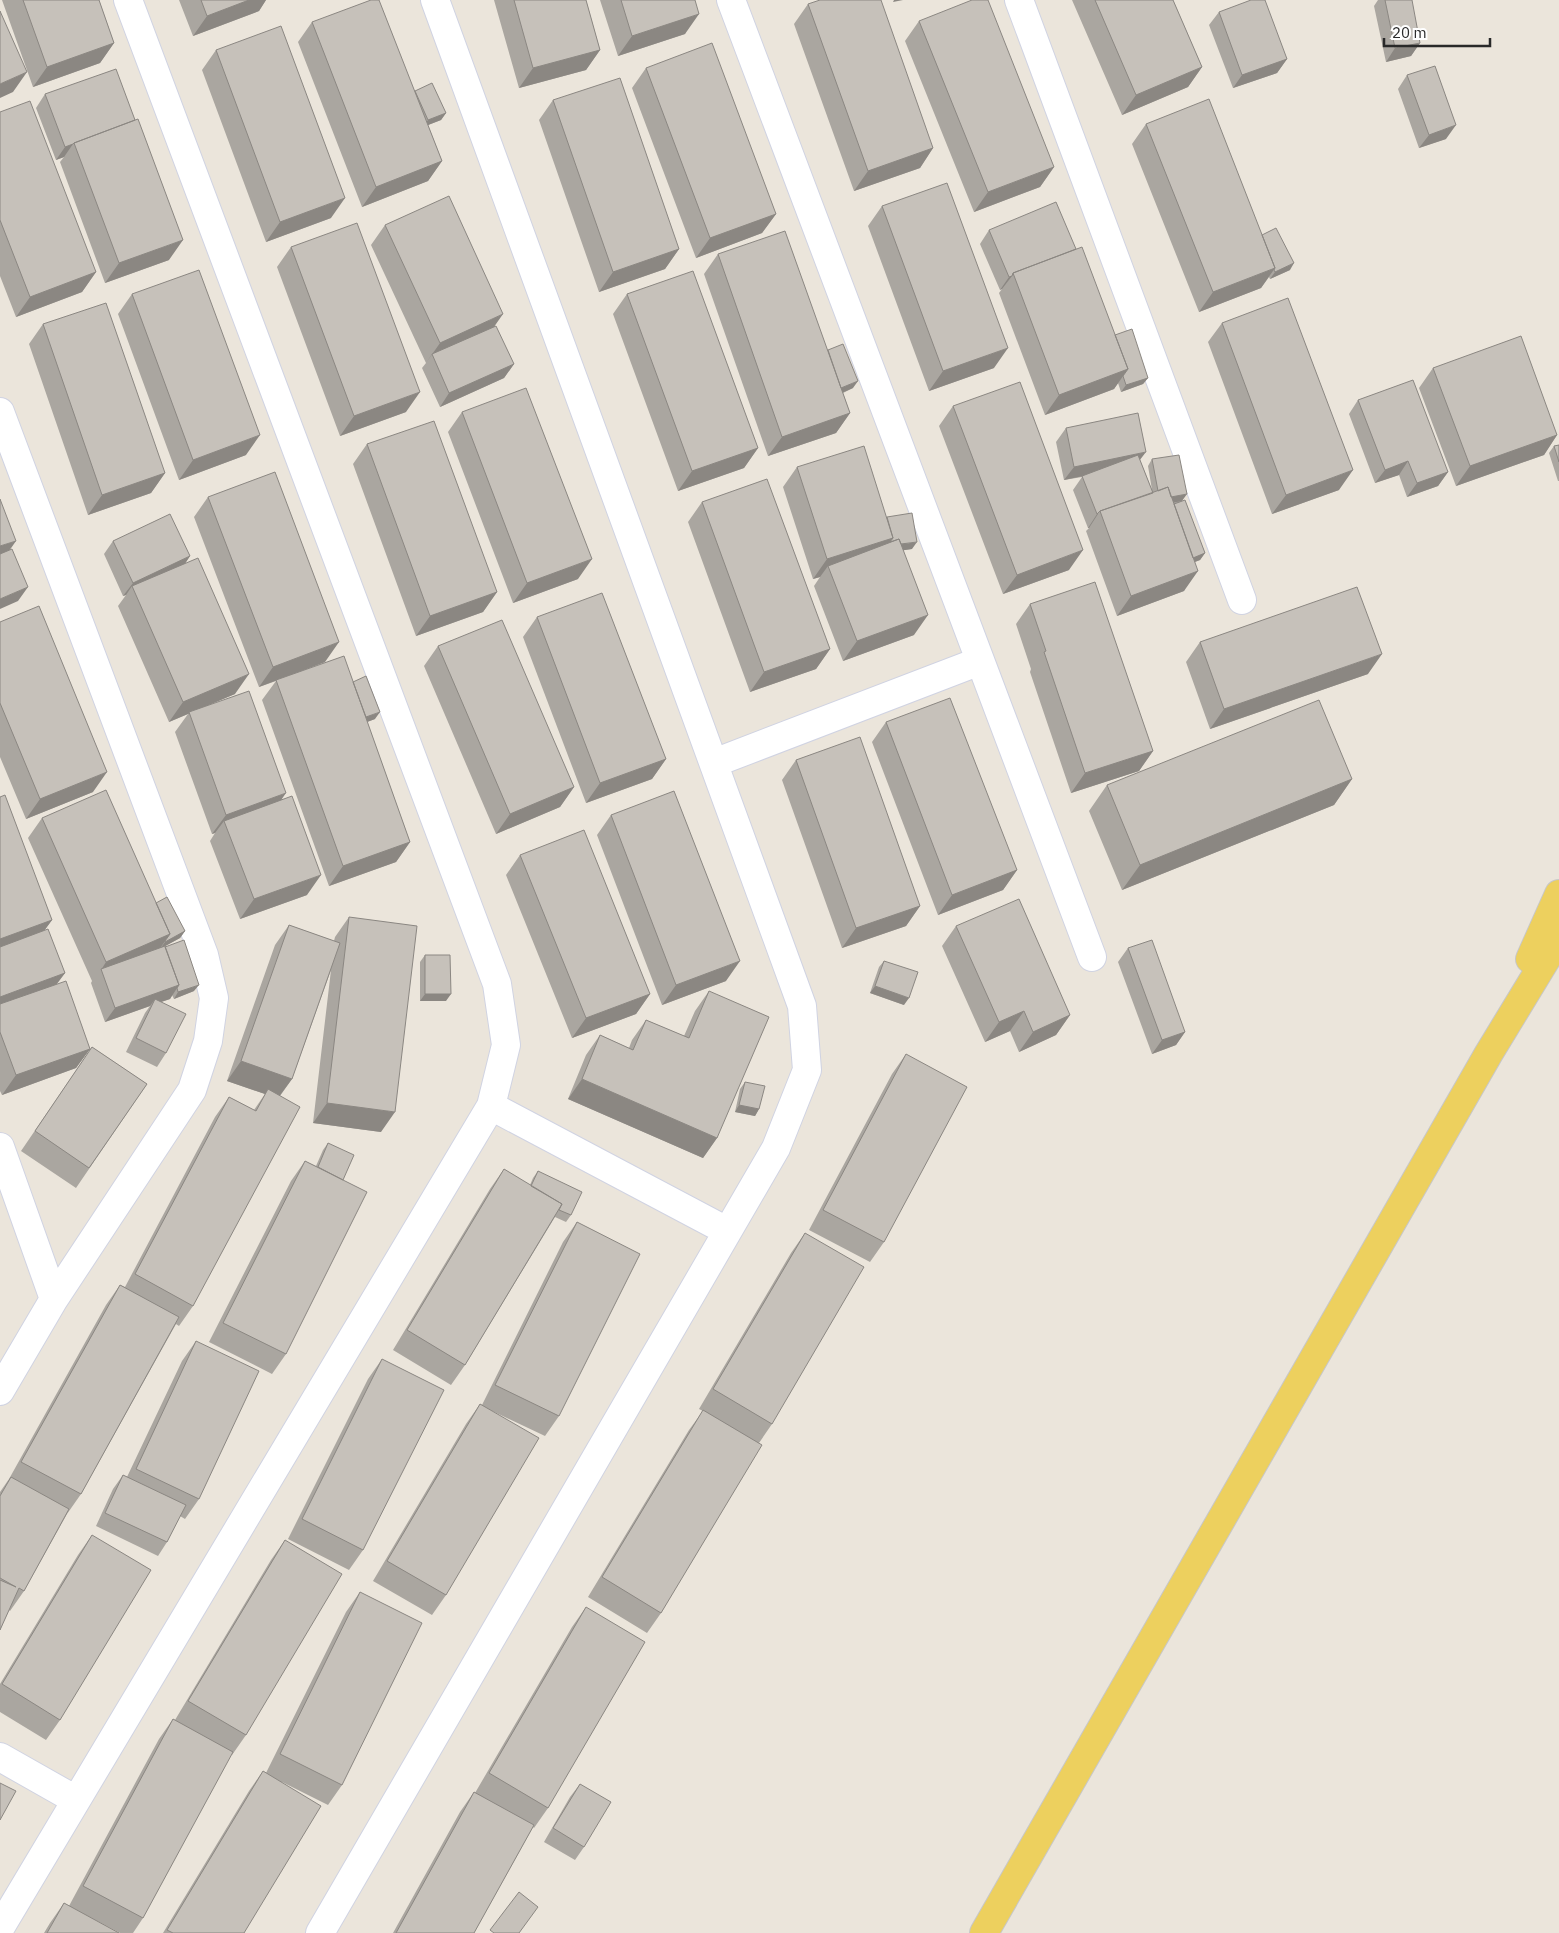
<svg xmlns="http://www.w3.org/2000/svg" width="1559" height="1933" font-family="'IBM Plex Sans',sans-serif">
	<rect width="100%" height="100%" fill="#ebe5db"/>
	<g fill="none" stroke-linecap="round" stroke-linejoin="round">
		<defs>
			<path id="minor" d="M 128,0 L 497,984 L 506,1045 L 491,1106 L 727,1231
				M 731,0 L 1092,957
				M 1019,0 L 1242,600
				M 0,412 L 204,955 L 214,998 L 208,1041 L 192,1090 L 54,1299 L 0,1391
				M 714,763 L 980,661
				M 0,1147 L 54,1299
				M 0,1757 L 76,1800
				M 0,1928 L 491,1106
				M 320,1933 L 776,1148 L 807,1070 L 802,1006 L 435,0"/>
			<path id="primary" d="M 1530,959 L 1559,894
				M 984,1933 L 1489,1053 L 1559,938"/>
		</defs>
		<use href="#minor" stroke="#d0d3e2" stroke-width="30"/>
		<use href="#primary" stroke="#c7c7c7" stroke-width="30"/>
		<use href="#minor" stroke="#fff" stroke-width="28"/>
		<use href="#primary" stroke="#edd05e" stroke-width="28"/>
	</g>
	<path fill="#aaa6a0" d="M 2,0 L 99,0 L 114,43 L 100,63 L 33,87 Z
		M 179,0 L 266,0 L 259,11 L 193,36 Z
		M 494,0 L 586,0 L 600,50 L 586,70 L 519,88 Z
		M 600,0 L 695,0 L 685,34 L 618,56 Z
		M 1072,0 L 1173,0 L 1202,67 L 1188,87 L 1122,115 Z
		M 1378,0 L 1385,0 L 1420,43 L 1411,56 L 1386,62 L 1374,6 Z
		M 808,4 L 933,148 L 920,168 L 854,191 L 794,24 Z
		M 1219,12 L 1287,59 L 1277,73 L 1233,88 L 1209,25 Z
		M 919,21 L 1054,167 L 1040,187 L 974,212 L 905,41 Z
		M 312,22 L 446,113 L 441,120 L 428,125 L 442,161 L 428,181 L 362,207 L 298,42 Z
		M 216,50 L 331,218 L 266,242 L 202,70 Z
		M 646,68 L 776,214 L 762,233 L 696,258 L 632,88 Z
		M 1407,75 L 1446,139 L 1419,148 L 1398,89 Z
		M 45,94 L 169,260 L 105,283 L 60,162 L 64,157 L 56,160 L 36,108 Z
		M 553,100 L 679,249 L 665,269 L 599,292 L 539,120 Z
		M 0,112 L 96,272 L 82,292 L 16,317 L 0,276 Z
		M 1146,124 L 1262,235 L 1290,270 L 1270,279 L 1269,277 L 1261,288 L 1199,312 L 1132,144 Z
		M 882,206 L 994,368 L 929,391 L 868,226 Z
		M 385,225 L 495,326 L 514,364 L 504,378 L 440,407 L 422,368 L 426,363 L 371,245 Z
		M 989,230 L 1075,250 L 1115,335 L 1148,378 L 1143,384 L 1121,392 L 1118,383 L 1114,389 L 1045,415 L 999,293 L 1002,289 L 1000,290 L 980,244 Z
		M 291,247 L 406,412 L 340,436 L 277,267 Z
		M 718,254 L 828,350 L 853,388 L 843,393 L 850,413 L 836,433 L 768,456 L 704,274 Z
		M 132,294 L 246,455 L 179,480 L 118,314 Z
		M 627,294 L 758,448 L 744,468 L 678,491 L 613,314 Z
		M 1222,323 L 1339,490 L 1272,514 L 1208,342 Z
		M 43,324 L 165,473 L 151,493 L 88,515 L 29,344 Z
		M 1433,368 L 1557,435 L 1544,455 L 1456,486 L 1419,388 Z
		M 1358,400 L 1448,472 L 1438,486 L 1407,497 L 1399,475 L 1375,483 L 1349,414 Z
		M 953,406 L 1069,570 L 1003,594 L 939,426 Z
		M 462,412 L 578,579 L 513,603 L 448,432 Z
		M 1066,428 L 1140,460 L 1152,490 L 1148,466 L 1152,459 L 1182,500 L 1205,553 L 1200,560 L 1195,562 L 1184,591 L 1117,616 L 1086,531 L 1089,528 L 1088,528 L 1073,490 L 1082,477 L 1064,480 L 1056,442 Z
		M 367,444 L 497,592 L 483,612 L 416,636 L 353,464 Z
		M 1559,445 L 1559,481 L 1558,481 L 1549,453 L 1554,446 Z
		M 797,467 L 887,517 L 912,549 L 903,550 L 914,635 L 843,661 L 814,586 L 820,577 L 813,579 L 783,487 Z
		M 208,497 L 325,662 L 302,671 L 353,682 L 375,719 L 367,722 L 410,842 L 396,862 L 329,886 L 262,700 L 276,681 L 259,687 L 194,517 Z
		M 702,502 L 830,649 L 816,669 L 750,692 L 688,522 Z
		M 113,541 L 190,556 L 185,563 L 235,694 L 201,708 L 282,799 L 307,895 L 240,919 L 210,841 L 215,833 L 212,834 L 175,732 L 188,714 L 169,722 L 118,606 L 126,595 L 123,596 L 104,554 Z
		M 1030,604 L 1153,751 L 1139,771 L 1071,793 L 1030,672 L 1031,669 L 1016,624 Z
		M 537,617 L 666,759 L 652,779 L 586,803 L 523,637 Z
		M 0,622 L 93,792 L 26,819 L 0,757 Z
		M 1200,642 L 1368,674 L 1210,729 L 1186,662 Z
		M 438,646 L 574,787 L 560,807 L 496,834 L 424,666 Z
		M 886,722 L 1017,870 L 1003,890 L 938,915 L 872,742 Z
		M 796,760 L 920,906 L 906,926 L 842,948 L 782,780 Z
		M 1352,779 L 1334,805 L 1122,890 L 1089,811 L 1107,785 Z
		M 0,797 L 52,920 L 44,931 L 65,973 L 57,984 L 90,1049 L 76,1068 L 2,1095 L 0,1091 Z
		M 611,815 L 726,981 L 662,1005 L 597,835 Z
		M 42,818 L 156,903 L 185,931 L 180,938 L 165,946 L 194,991 L 174,999 L 172,995 L 170,999 L 161,1002 L 166,1053 L 157,1067 L 126,1052 L 145,1013 L 150,1006 L 105,1022 L 91,983 L 92,981 L 28,838 Z
		M 520,855 L 650,994 L 636,1014 L 572,1038 L 506,875 Z
		M 349,917 L 381,1132 L 313,1123 L 331,970 L 292,1079 L 280,1096 L 193,1306 L 179,1326 L 176,1324 L 81,1494 L 67,1514 L 24,1591 L 10,1611 L 9,1610 L 0,1630 L 0,1492 L 9,1479 L 106,1305 L 120,1285 L 125,1287 L 215,1117 L 229,1097 L 254,1110 L 265,1094 L 227,1081 L 275,945 L 289,925 L 334,941 L 335,937 Z
		M 956,926 L 1070,1015 L 1056,1035 L 1019,1052 L 1010,1031 L 985,1042 L 942,946 Z
		M 1128,948 L 1185,1032 L 1176,1045 L 1152,1054 L 1118,962 Z
		M 425,955 L 446,1001 L 420,1001 L 420,962 Z
		M 884,961 L 904,1005 L 870,993 L 879,967 Z
		M 709,991 L 717,1138 L 703,1158 L 568,1099 L 586,1055 L 600,1035 L 629,1048 L 632,1040 L 646,1020 L 684,1036 L 695,1011 Z
		M 92,1047 L 147,1084 L 76,1188 L 21,1151 Z
		M 906,1054 L 884,1242 L 870,1262 L 809,1230 L 892,1074 Z
		M 745,1082 L 759,1109 L 755,1116 L 735,1112 L 740,1089 Z
		M 328,1143 L 343,1180 L 286,1354 L 272,1374 L 209,1342 L 291,1181 L 305,1161 L 316,1166 L 323,1150 Z
		M 504,1169 L 530,1185 L 533,1178 L 538,1171 L 571,1215 L 566,1222 L 555,1217 L 465,1365 L 451,1385 L 393,1350 L 490,1189 Z
		M 577,1222 L 559,1416 L 545,1436 L 488,1409 L 446,1595 L 432,1615 L 373,1581 L 466,1424 L 480,1404 L 482,1405 L 563,1242 Z
		M 805,1233 L 772,1424 L 759,1443 L 661,1613 L 647,1633 L 588,1597 L 689,1430 L 703,1411 L 699,1409 L 791,1253 Z
		M 196,1341 L 199,1499 L 185,1519 L 180,1516 L 167,1542 L 158,1556 L 96,1526 L 113,1489 L 123,1475 L 127,1477 L 182,1361 Z
		M 382,1359 L 363,1550 L 349,1570 L 288,1539 L 368,1379 Z
		M 92,1535 L 60,1720 L 46,1740 L 0,1712 L 0,1684 L 78,1555 Z
		M 285,1540 L 246,1735 L 232,1755 L 231,1754 L 143,1918 L 133,1933 L 120,1933 L 69,1906 L 159,1739 L 173,1719 L 175,1720 L 271,1560 Z
		M 360,1592 L 342,1785 L 328,1805 L 282,1782 L 244,1933 L 163,1933 L 249,1791 L 263,1771 L 266,1773 L 346,1612 Z
		M 586,1607 L 548,1808 L 534,1828 L 533,1827 L 474,1933 L 393,1933 L 460,1812 L 474,1792 L 475,1793 L 572,1627 Z
		M 580,1784 L 584,1847 L 575,1860 L 544,1842 L 570,1797 Z
		M 64,1903 L 119,1933 L 44,1933 L 50,1923 Z"/>
	<path fill="#8b8782" d="M 249,0 L 266,0 L 259,11 L 193,36 L 207,16 Z
		M 894,0 L 903,0 L 893,2 Z
		M 699,14 L 685,34 L 618,56 L 632,36 Z
		M 114,43 L 100,63 L 33,87 L 47,67 Z
		M 1420,43 L 1411,56 L 1386,62 L 1395,48 Z
		M 600,50 L 586,70 L 519,88 L 533,68 Z
		M 1287,59 L 1277,73 L 1233,88 L 1242,75 Z
		M 1202,67 L 1188,87 L 1122,115 L 1136,95 Z
		M 27,72 L 13,92 L 0,98 L 0,84 Z
		M 446,113 L 441,120 L 423,127 L 428,120 Z
		M 1456,125 L 1446,139 L 1419,148 L 1429,135 Z
		M 73,144 L 64,157 L 56,160 L 65,147 Z
		M 933,148 L 920,168 L 854,191 L 868,171 Z
		M 442,161 L 428,181 L 362,207 L 376,187 Z
		M 1054,167 L 1040,187 L 974,212 L 988,192 Z
		M 345,198 L 331,218 L 266,242 L 280,222 Z
		M 776,214 L 762,233 L 696,258 L 710,238 Z
		M 183,240 L 169,260 L 105,283 L 119,263 Z
		M 679,249 L 665,269 L 599,292 L 613,272 Z
		M 1294,263 L 1290,270 L 1270,279 L 1275,272 Z
		M 1275,268 L 1261,288 L 1199,312 L 1213,292 Z
		M 96,272 L 82,292 L 16,317 L 30,297 Z
		M 1012,276 L 1002,289 L 1000,290 L 1009,277 Z
		M 503,314 L 489,334 L 432,354 L 426,363 L 440,343 Z
		M 1008,348 L 994,368 L 929,391 L 943,371 Z
		M 514,364 L 504,378 L 440,407 L 449,393 Z
		M 1128,369 L 1114,389 L 1045,415 L 1059,395 Z
		M 1148,378 L 1143,384 L 1121,392 L 1126,385 Z
		M 858,381 L 853,388 L 828,399 L 832,392 Z
		M 420,392 L 406,412 L 340,436 L 354,416 Z
		M 850,413 L 836,433 L 768,456 L 782,437 Z
		M 260,435 L 246,455 L 179,480 L 193,460 Z
		M 1557,435 L 1544,455 L 1456,486 L 1470,466 Z
		M 758,448 L 744,468 L 678,491 L 692,471 Z
		M 1146,452 L 1136,465 L 1064,480 L 1074,467 Z
		M 1408,461 L 1399,475 L 1375,483 L 1385,470 Z
		M 1353,470 L 1339,490 L 1272,514 L 1286,495 Z
		M 1448,472 L 1438,486 L 1407,497 L 1417,483 Z
		M 165,473 L 151,493 L 88,515 L 102,495 Z
		M 1187,494 L 1182,501 L 1155,506 L 1160,499 Z
		M 1097,514 L 1098,514 L 1089,528 L 1088,528 Z
		M 893,538 L 879,558 L 828,566 L 820,577 L 813,579 L 827,559 Z
		M 16,541 L 2,561 L 0,561 L 0,546 Z
		M 917,542 L 912,549 L 885,553 L 890,546 Z
		M 1083,550 L 1069,570 L 1003,594 L 1017,575 Z
		M 1205,553 L 1200,560 L 1178,568 L 1183,561 Z
		M 190,556 L 181,570 L 132,586 L 126,595 L 123,596 L 133,583 Z
		M 592,559 L 578,579 L 513,603 L 527,583 Z
		M 1198,571 L 1184,591 L 1117,616 L 1131,596 Z
		M 28,587 L 18,601 L 0,609 L 0,599 Z
		M 497,592 L 483,612 L 416,636 L 430,616 Z
		M 928,615 L 914,635 L 843,661 L 857,641 Z
		M 339,642 L 325,662 L 259,687 L 273,667 Z
		M 830,649 L 816,669 L 750,692 L 764,672 Z
		M 1382,654 L 1368,674 L 1210,729 L 1224,709 Z
		M 249,674 L 235,694 L 169,722 L 183,702 Z
		M 380,712 L 375,719 L 359,725 L 364,718 Z
		M 1153,751 L 1139,771 L 1071,793 L 1085,773 Z
		M 666,759 L 652,779 L 586,803 L 600,783 Z
		M 107,772 L 93,792 L 26,819 L 40,799 Z
		M 1352,779 L 1334,805 L 1122,890 L 1140,865 Z
		M 574,787 L 560,807 L 496,834 L 510,814 Z
		M 286,793 L 272,813 L 224,821 L 215,833 L 212,834 L 226,815 Z
		M 410,842 L 396,862 L 329,886 L 343,866 Z
		M 1017,870 L 1003,890 L 938,915 L 952,895 Z
		M 321,875 L 307,895 L 240,919 L 254,899 Z
		M 920,906 L 906,926 L 842,948 L 856,928 Z
		M 52,920 L 38,939 L 0,954 L 0,939 Z
		M 185,931 L 180,938 L 160,949 L 165,942 Z
		M 170,934 L 156,954 L 101,970 L 106,962 Z
		M 740,961 L 726,981 L 662,1005 L 676,985 Z
		M 65,973 L 55,986 L 0,1007 L 0,997 Z
		M 179,985 L 170,999 L 152,1005 L 155,999 L 150,1006 L 105,1022 L 115,1008 Z
		M 199,985 L 194,991 L 174,999 L 178,992 Z
		M 875,986 L 909,998 L 904,1005 L 870,993 Z
		M 425,994 L 451,994 L 446,1001 L 420,1001 Z
		M 650,994 L 636,1014 L 572,1038 L 586,1018 Z
		M 1024,1011 L 1010,1031 L 985,1042 L 999,1022 Z
		M 1070,1015 L 1056,1035 L 1019,1052 L 1033,1032 Z
		M 1185,1032 L 1176,1045 L 1152,1054 L 1162,1040 Z
		M 90,1049 L 76,1068 L 2,1095 L 16,1075 Z
		M 241,1061 L 292,1079 L 278,1098 L 268,1089 L 265,1094 L 227,1081 Z
		M 582,1079 L 717,1138 L 703,1158 L 568,1099 Z
		M 327,1103 L 395,1112 L 381,1132 L 313,1123 Z
		M 739,1105 L 759,1109 L 755,1116 L 735,1112 Z"/>
	<path fill="#c6c1ba" stroke="#8b8782" d="M 23,0 L 99,0 L 114,43 L 47,67 Z
		M 201,0 L 249,0 L 207,16 Z
		M 371,0 L 379,0 L 442,161 L 376,187 L 312,22 Z
		M 514,0 L 586,0 L 600,50 L 533,68 Z
		M 621,0 L 695,0 L 699,14 L 632,36 Z
		M 820,0 L 881,0 L 933,148 L 868,171 L 808,4 Z
		M 972,0 L 988,0 L 1054,167 L 988,192 L 919,21 Z
		M 1095,0 L 1173,0 L 1202,67 L 1136,95 Z
		M 1251,0 L 1265,0 L 1287,59 L 1242,75 L 1219,12 Z
		M 1385,0 L 1412,0 L 1420,43 L 1395,48 Z
		M 0,11 L 27,72 L 0,84 Z
		M 281,26 L 345,198 L 280,222 L 216,50 Z
		M 712,43 L 776,214 L 710,238 L 646,68 Z
		M 1435,66 L 1456,125 L 1429,135 L 1407,75 Z
		M 116,69 L 135,120 L 74,143 L 73,144 L 65,147 L 45,94 Z
		M 620,78 L 679,249 L 613,272 L 553,100 Z
		M 432,83 L 446,113 L 428,120 L 415,91 Z
		M 1209,99 L 1275,268 L 1213,292 L 1146,124 Z
		M 30,101 L 96,272 L 30,297 L 0,220 L 0,112 Z
		M 138,119 L 183,240 L 119,263 L 74,143 Z
		M 947,183 L 1008,348 L 943,371 L 882,206 Z
		M 449,196 L 503,314 L 440,343 L 385,225 Z
		M 1056,202 L 1076,249 L 1013,273 L 1012,276 L 1009,277 L 989,230 Z
		M 357,223 L 420,392 L 354,416 L 291,247 Z
		M 1276,228 L 1294,263 L 1275,272 L 1274,270 L 1275,268 L 1262,235 Z
		M 785,231 L 850,413 L 782,437 L 718,254 Z
		M 1082,247 L 1128,369 L 1059,395 L 1013,273 Z
		M 199,270 L 260,435 L 193,460 L 132,294 Z
		M 693,271 L 758,448 L 692,471 L 627,294 Z
		M 1288,298 L 1353,470 L 1286,495 L 1222,323 Z
		M 106,303 L 165,473 L 102,495 L 43,324 Z
		M 496,326 L 514,364 L 449,393 L 432,354 Z
		M 1132,329 L 1148,378 L 1126,385 L 1123,376 L 1128,369 L 1115,335 Z
		M 1521,336 L 1557,435 L 1470,466 L 1433,368 Z
		M 843,344 L 858,381 L 841,388 L 828,350 Z
		M 1413,380 L 1448,472 L 1417,483 L 1408,461 L 1385,470 L 1358,400 Z
		M 1020,382 L 1083,550 L 1017,575 L 953,406 Z
		M 526,388 L 592,559 L 527,583 L 462,412 Z
		M 1138,413 L 1146,452 L 1074,467 L 1066,428 Z
		M 434,421 L 497,592 L 430,616 L 367,444 Z
		M 1559,445 L 1559,462 L 1554,446 Z
		M 864,446 L 893,538 L 827,559 L 797,467 Z
		M 1138,455 L 1153,493 L 1100,511 L 1097,514 L 1082,476 Z
		M 1179,455 L 1187,494 L 1171,497 L 1168,487 L 1158,491 L 1152,459 Z
		M 275,472 L 339,642 L 273,667 L 208,497 Z
		M 767,479 L 830,649 L 764,672 L 702,502 Z
		M 1168,487 L 1198,571 L 1131,596 L 1100,511 Z
		M 0,499 L 16,541 L 0,546 Z
		M 1185,500 L 1205,553 L 1193,558 L 1174,504 Z
		M 912,513 L 917,542 L 901,544 L 899,539 L 890,542 L 893,538 L 887,517 Z
		M 170,514 L 190,556 L 133,583 L 113,541 Z
		M 899,539 L 928,615 L 857,641 L 828,566 Z
		M 12,549 L 28,587 L 0,599 L 0,554 Z
		M 198,558 L 249,674 L 183,702 L 132,586 Z
		M 1095,582 L 1153,751 L 1085,773 L 1044,652 L 1046,651 L 1030,604 Z
		M 1357,587 L 1382,654 L 1224,709 L 1200,642 Z
		M 602,593 L 666,759 L 600,783 L 537,617 Z
		M 39,606 L 107,772 L 40,799 L 0,703 L 0,622 Z
		M 502,620 L 574,787 L 510,814 L 438,646 Z
		M 344,656 L 410,842 L 343,866 L 276,680 Z
		M 366,676 L 380,712 L 366,717 L 353,682 Z
		M 249,691 L 286,793 L 226,815 L 189,712 Z
		M 950,698 L 1017,870 L 952,895 L 886,722 Z
		M 1319,700 L 1352,779 L 1140,865 L 1107,785 Z
		M 860,737 L 920,906 L 856,928 L 796,760 Z
		M 106,790 L 170,934 L 106,962 L 42,818 Z
		M 674,791 L 740,961 L 676,985 L 611,815 Z
		M 5,795 L 52,920 L 0,939 L 0,797 Z
		M 292,796 L 321,875 L 254,899 L 224,821 Z
		M 584,830 L 650,994 L 586,1018 L 520,855 Z
		M 167,897 L 185,931 L 165,942 L 165,941 L 170,934 L 156,903 Z
		M 1019,899 L 1070,1015 L 1033,1032 L 1024,1011 L 999,1022 L 956,926 Z
		M 349,917 L 417,926 L 395,1112 L 327,1103 Z
		M 289,925 L 340,943 L 292,1079 L 241,1061 Z
		M 48,929 L 65,973 L 0,997 L 0,947 Z
		M 184,940 L 199,985 L 178,992 L 177,988 L 179,985 L 165,947 Z
		M 1152,940 L 1185,1032 L 1162,1040 L 1128,948 Z
		M 165,946 L 179,985 L 115,1008 L 101,969 Z
		M 425,955 L 450,955 L 451,994 L 425,994 Z
		M 884,961 L 918,972 L 909,998 L 875,986 Z
		M 66,981 L 90,1049 L 16,1075 L 0,1032 L 0,1004 Z
		M 709,991 L 769,1017 L 717,1138 L 582,1079 L 600,1035 L 633,1050 L 646,1020 L 689,1038 Z
		M 155,999 L 186,1014 L 166,1053 L 136,1038 Z
		M 92,1047 L 147,1084 L 89,1168 L 35,1131 Z
		M 906,1054 L 967,1087 L 884,1242 L 823,1210 Z
		M 745,1082 L 765,1086 L 759,1109 L 739,1105 Z
		M 268,1089 L 300,1107 L 193,1306 L 135,1274 L 229,1097 L 256,1111 Z
		M 328,1143 L 354,1155 L 343,1180 L 318,1167 Z
		M 305,1161 L 367,1192 L 286,1354 L 223,1323 Z
		M 504,1169 L 562,1204 L 465,1365 L 407,1330 Z
		M 538,1171 L 582,1192 L 571,1215 L 559,1210 L 562,1204 L 531,1186 Z
		M 577,1222 L 640,1254 L 559,1416 L 495,1385 Z
		M 805,1233 L 864,1267 L 772,1424 L 713,1389 Z
		M 120,1285 L 179,1317 L 81,1494 L 21,1462 Z
		M 196,1341 L 259,1371 L 199,1499 L 136,1469 Z
		M 382,1359 L 444,1390 L 363,1550 L 302,1519 Z
		M 480,1404 L 539,1438 L 446,1595 L 387,1561 Z
		M 703,1410 L 762,1445 L 661,1613 L 602,1577 Z
		M 123,1475 L 186,1505 L 167,1542 L 105,1513 Z
		M 11,1477 L 69,1509 L 24,1591 L 19,1588 L 0,1630 L 0,1580 L 16,1587 L 0,1578 L 0,1496 Z
		M 92,1535 L 151,1570 L 60,1720 L 2,1684 Z
		M 285,1540 L 342,1574 L 246,1735 L 188,1701 Z
		M 360,1592 L 422,1623 L 342,1785 L 280,1754 Z
		M 586,1607 L 645,1642 L 548,1808 L 489,1773 Z
		M 173,1719 L 233,1752 L 143,1918 L 83,1886 Z
		M 263,1771 L 321,1806 L 244,1933 L 173,1933 L 167,1930 Z
		M 0,1783 L 16,1791 L 0,1820 Z
		M 580,1784 L 611,1802 L 584,1847 L 553,1828 Z
		M 474,1792 L 534,1825 L 474,1933 L 396,1933 Z
		M 519,1892 L 538,1907 L 519,1933 L 494,1933 L 490,1930 Z
		M 64,1903 L 119,1933 L 47,1933 Z"/>
	<path d="M1384 38v8h106v-8" fill="none" stroke="#292929" stroke-width="2.5"/>
	<text x="1392" y="38" font-size="15" fill="#292929" stroke="#ffffff" stroke-width="4" paint-order="stroke">20 m</text>
</svg>
